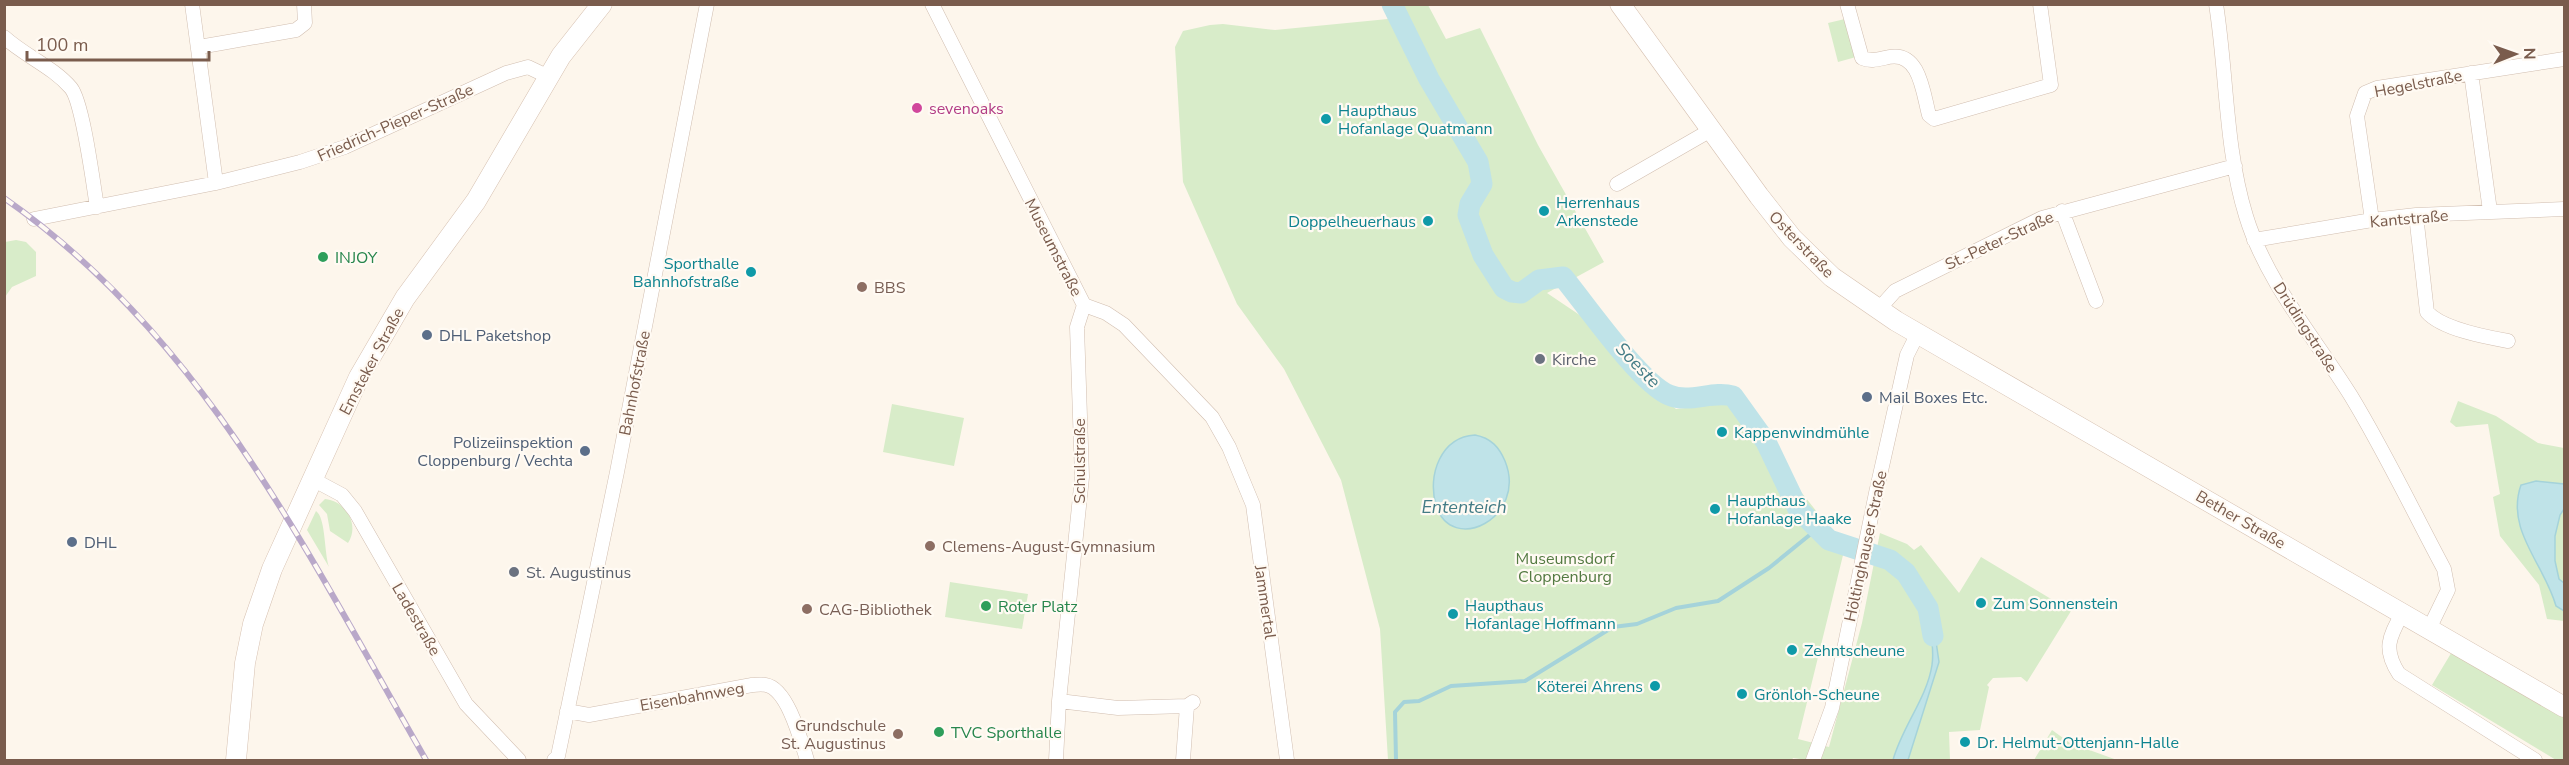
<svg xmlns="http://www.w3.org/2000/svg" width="2569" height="765" font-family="'Nunito Sans',sans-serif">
	<rect width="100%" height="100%" fill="#fdf6ec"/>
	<path fill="#d8ecc9" d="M 1382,5 L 1428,5 L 1446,39 L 1480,28 L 1538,145 L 1604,262 L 1547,293 L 1590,322 L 1626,367 L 1676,409 L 1730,403 L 1845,547 L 1798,739 L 1829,747 L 1862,623 L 1880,533 L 1907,544 L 1914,550 L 1921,545 L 1959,593 L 1981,557 L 2071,611 L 2027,682 L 2021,677 L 1993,678 L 1987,685 L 1989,687 L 1980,730 L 1949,732 L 1950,760 L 1807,760 L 1793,758 L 1792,760 L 1388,760 L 1380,629 L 1341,480 L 1284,369 L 1237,304 L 1183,182 L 1175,47 L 1183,31 L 1210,25 L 1223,24 L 1275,30 L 1388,19 Z
		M 1845,19 L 1856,57 L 1838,62 L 1828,23 Z
		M 16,240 L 26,242 L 36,252 L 36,276 L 12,287 L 5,297 L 5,242 Z
		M 2458,401 L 2496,416 L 2538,443 L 2564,448 L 2564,621 L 2547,619 L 2539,585 L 2500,536 L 2493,497 L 2500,494 L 2488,424 L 2456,427 L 2450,422 Z
		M 892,404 L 964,418 L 954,466 L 883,452 Z
		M 325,499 C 346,501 360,525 348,543 L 330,531 L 327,514 L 319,505 Z
		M 316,511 C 326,518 324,553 329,567 L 307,530 Z
		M 950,582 L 1028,594 L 1022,629 L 945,617 Z
		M 2453,650 L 2564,715 L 2564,760 L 2556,760 L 2432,685 Z
		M 2052,730 L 2070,743 L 2117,760 L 2034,760 Z"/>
	<path fill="#bfe3e8" stroke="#a5d3da" stroke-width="1.5" d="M 1475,435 C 1491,438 1499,447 1505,461 C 1528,518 1451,556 1436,505 C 1427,475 1441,437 1475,435 Z
		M 2536,481 L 2564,484 L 2564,509 L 2560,515 L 2555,536 L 2555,561 L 2559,579 L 2564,583 L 2564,611 L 2556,606 C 2545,565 2505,530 2521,485 Z
		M 1928,608 L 1933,621 L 1939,662 L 1908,760 L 1893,760 C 1902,727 1927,698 1932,665 C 1935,646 1929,627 1928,608 Z"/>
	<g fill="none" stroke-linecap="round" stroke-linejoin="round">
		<path stroke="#a5d3da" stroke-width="4" d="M 1396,760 L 1395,712 L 1404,702 L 1419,701 L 1451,686 L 1525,681 L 1613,627 L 1637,624 L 1676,608 L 1718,601 L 1769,568 L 1817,529"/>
		<path stroke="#bfe3e8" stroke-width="21" d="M 1392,4 L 1429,79 L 1478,162 L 1482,184 L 1470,204 L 1468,215 L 1483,255 L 1504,288 L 1512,292 L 1521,293 L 1539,280 L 1563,277 C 1586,305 1640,383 1669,395 C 1690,404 1712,390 1733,396 L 1766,442 L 1798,509 L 1829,540 L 1890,560 L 1906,573 L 1928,608 L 1933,636"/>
		<defs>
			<path id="street" d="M 192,4 L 216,183
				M 932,4 L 1084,305 L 1106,313 L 1124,325 L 1212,417 L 1229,447 L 1253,505 L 1287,760
				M 1847,4 L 1862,58 C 1871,62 1879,59 1889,57 C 1920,51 1923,93 1929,115 L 1934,119 L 2051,85 L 2040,4
				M 2216,4 C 2227,74 2225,148 2246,216 C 2266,282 2315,338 2351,396 C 2385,452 2413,511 2444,569 L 2448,590 L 2430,627
				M 4,37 C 25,56 53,67 71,88 C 83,103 93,183 97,207
				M 199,47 L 296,30 L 305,23 L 304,4
				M 2471,73 L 2490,211
				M 1617,184 L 1711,130
				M 2062,211 L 2096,301
				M 2416,215 L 2427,312 C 2442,329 2485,337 2508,341
				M 34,219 L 216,183 L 300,162 L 345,147 L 506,73 L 528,67 L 549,77
				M 2372,220 L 2357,116 L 2365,93 L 2377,88 L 2564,59
				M 2254,240 L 2372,220 L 2416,215 L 2564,209
				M 1878,310 L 1895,291 L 2042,218 L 2235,166
				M 314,480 L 342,495 L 355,511 L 466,704 L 519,760
				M 2403,612 C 2390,636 2382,648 2399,674 L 2535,760
				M 1059,701 L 1118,708 L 1187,706 L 1193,702
				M 567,711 L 589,715 L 752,685 C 756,685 761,684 766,685 C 788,689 801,741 807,760
				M 554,760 L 558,756 L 617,472 L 707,4
				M 1056,760 L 1059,701 L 1082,477 L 1077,327 L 1084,305
				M 1183,760 L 1187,706
				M 1813,760 L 1832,708 L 1876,493 L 1907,355 L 1918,333"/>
			<path id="secondary" d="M 1620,4 L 1759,196 L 1792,238 L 1832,277 L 1896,321 L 2564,707
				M 236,760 L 245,663 L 253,624 L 272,569 L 359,377 L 405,298 L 476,201 L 561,56 L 602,4"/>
		</defs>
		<use href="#street" stroke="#d1beb0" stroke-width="15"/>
		<use href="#secondary" stroke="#d6c0b0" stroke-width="21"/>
		<use href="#street" stroke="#fff" stroke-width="14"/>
		<use href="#secondary" stroke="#fff" stroke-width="20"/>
		<defs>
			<path id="rail" d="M 4,198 C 205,338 308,555 426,760"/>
		</defs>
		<use href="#rail" stroke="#b9a8c9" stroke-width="6"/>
		<use href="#rail" stroke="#fffaf3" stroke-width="4" stroke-dasharray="11" stroke-linecap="butt"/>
	</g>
	<circle fill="#d1479c" stroke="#fffaf3" stroke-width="2" cx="917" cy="108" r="6"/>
	<g fill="#0f9aa8" stroke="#fffaf3" stroke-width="2">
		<circle cx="1326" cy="119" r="6"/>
		<circle cx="1544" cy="211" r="6"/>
		<circle cx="1428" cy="221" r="6"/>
		<circle cx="751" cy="272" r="6"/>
		<circle cx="1722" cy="432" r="6"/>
		<circle cx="1715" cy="509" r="6"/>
		<circle cx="1981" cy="603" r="6"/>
		<circle cx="1453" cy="614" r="6"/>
		<circle cx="1792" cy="650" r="6"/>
		<circle cx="1655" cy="686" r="6"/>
		<circle cx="1742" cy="694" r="6"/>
		<circle cx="1965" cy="742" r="6"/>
	</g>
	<g fill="#2e9e5b" stroke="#fffaf3" stroke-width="2">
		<circle cx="323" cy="257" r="6"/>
		<circle cx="986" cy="606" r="6"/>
		<circle cx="939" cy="732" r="6"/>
	</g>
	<g fill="#8d6e63" stroke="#fffaf3" stroke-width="2">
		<circle cx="862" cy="287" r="6"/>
		<circle cx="930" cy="546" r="6"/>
		<circle cx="807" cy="609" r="6"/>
		<circle cx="898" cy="734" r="6"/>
	</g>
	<g fill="#5c6f8a" stroke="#fffaf3" stroke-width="2">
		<circle cx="427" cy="335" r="6"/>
		<circle cx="1867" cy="397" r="6"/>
		<circle cx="585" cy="451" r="6"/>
		<circle cx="72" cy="542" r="6"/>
	</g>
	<g fill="#6b7280" stroke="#fffaf3" stroke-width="2">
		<circle cx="1540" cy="359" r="6"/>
		<circle cx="514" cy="572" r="6"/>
	</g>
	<g text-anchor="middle" stroke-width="4.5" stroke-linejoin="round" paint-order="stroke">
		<g font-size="16" fill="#7a5c4d" stroke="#fffaf3">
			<text transform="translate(2418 83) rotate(-11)" y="6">Hegelstraße</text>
			<text transform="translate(395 122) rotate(-24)" y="6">Friedrich-Pieper-Straße</text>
			<text transform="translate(2409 218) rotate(-5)" y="6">Kantstraße</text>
			<text transform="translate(1999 240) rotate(-25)" y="6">St.-Peter-Straße</text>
			<text transform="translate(1802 244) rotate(46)" y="6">Osterstraße</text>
			<text transform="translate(1054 247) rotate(63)" y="6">Museumstraße</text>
			<text transform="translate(2306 327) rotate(57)" y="6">Drüdingstraße</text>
			<text transform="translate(371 361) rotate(-62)" y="6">Emsteker Straße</text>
			<text transform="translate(634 383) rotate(-79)" y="6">Bahnhofstraße</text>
			<text transform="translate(1079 461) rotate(-90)" y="6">Schulstraße</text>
			<text transform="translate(2241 519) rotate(30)" y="6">Bether Straße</text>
			<text transform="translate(1865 546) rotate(-78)" y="6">Höltinghauser Straße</text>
			<text transform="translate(1266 602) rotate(82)" y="6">Jammertal</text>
			<text transform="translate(417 619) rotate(60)" y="6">Ladestraße</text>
			<text transform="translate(692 696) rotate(-10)" y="6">Eisenbahnweg</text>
		</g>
		<g font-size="16" fill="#b23c85" stroke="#fffaf3" text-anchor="start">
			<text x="929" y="114">sevenoaks</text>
		</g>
		<g font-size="16" fill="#0d838f" stroke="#fffaf3" text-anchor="start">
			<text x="1338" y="116">Haupthaus<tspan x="1338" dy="18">Hofanlage Quatmann</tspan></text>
			<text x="1556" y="208">Herrenhaus<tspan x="1556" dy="18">Arkenstede</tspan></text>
			<text x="1416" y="227" text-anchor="end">Doppelheuerhaus</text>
			<text x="739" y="269" text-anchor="end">Sporthalle<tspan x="739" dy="18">Bahnhofstraße</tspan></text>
			<text x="1734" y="438">Kappenwindmühle</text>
			<text x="1727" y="506">Haupthaus<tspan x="1727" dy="18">Hofanlage Haake</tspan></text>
			<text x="1993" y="609">Zum Sonnenstein</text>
			<text x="1465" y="611">Haupthaus<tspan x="1465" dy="18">Hofanlage Hoffmann</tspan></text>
			<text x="1804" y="656">Zehntscheune</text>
			<text x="1643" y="692" text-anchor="end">Köterei Ahrens</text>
			<text x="1754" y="700">Grönloh-Scheune</text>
			<text x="1977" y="748">Dr. Helmut-Ottenjann-Halle</text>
		</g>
		<g font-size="16" fill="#27864d" stroke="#fffaf3" text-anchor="start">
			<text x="335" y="263">INJOY</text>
			<text x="998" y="612">Roter Platz</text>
			<text x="951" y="738">TVC Sporthalle</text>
		</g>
		<g font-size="16" fill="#785e54" stroke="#fffaf3" text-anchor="start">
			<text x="874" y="293">BBS</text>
			<text x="942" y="552">Clemens-August-Gymnasium</text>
			<text x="819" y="615">CAG-Bibliothek</text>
			<text x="886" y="731" text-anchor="end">Grundschule<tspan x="886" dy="18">St. Augustinus</tspan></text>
		</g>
		<g font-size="16" fill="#4e5e75" stroke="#fffaf3" text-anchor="start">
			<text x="439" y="341">DHL Paketshop</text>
			<text x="1879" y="403">Mail Boxes Etc.</text>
			<text x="573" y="448" text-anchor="end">Polizeiinspektion<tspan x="573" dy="18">Cloppenburg / Vechta</tspan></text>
			<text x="84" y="548">DHL</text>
		</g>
		<g font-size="16" fill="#5b616d" stroke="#fffaf3" text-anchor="start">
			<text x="1552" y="365">Kirche</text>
			<text x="526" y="578">St. Augustinus</text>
		</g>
		<g font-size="16" fill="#537a41" stroke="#fffaf3">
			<text x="1565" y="564">Museumsdorf<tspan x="1565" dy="18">Cloppenburg</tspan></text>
		</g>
		<g font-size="18" font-style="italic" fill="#437c86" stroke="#fffaf3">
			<text transform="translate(1638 365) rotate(46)" y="6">Soeste</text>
			<text x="1464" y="513">Ententeich</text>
		</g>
	</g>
	<rect width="2569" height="765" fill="none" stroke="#7a5c4d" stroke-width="12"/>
	<g transform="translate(2515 54) rotate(89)" stroke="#fffaf3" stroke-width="4.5" paint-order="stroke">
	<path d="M0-4.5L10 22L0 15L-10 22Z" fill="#7a5c4d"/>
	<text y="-9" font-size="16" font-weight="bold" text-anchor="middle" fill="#7a5c4d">N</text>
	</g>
	<path d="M27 51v9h182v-9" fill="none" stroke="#7a5c4d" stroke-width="3"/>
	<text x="36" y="51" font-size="18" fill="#7a5c4d" stroke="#fffaf3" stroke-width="4.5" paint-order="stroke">100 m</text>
</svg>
